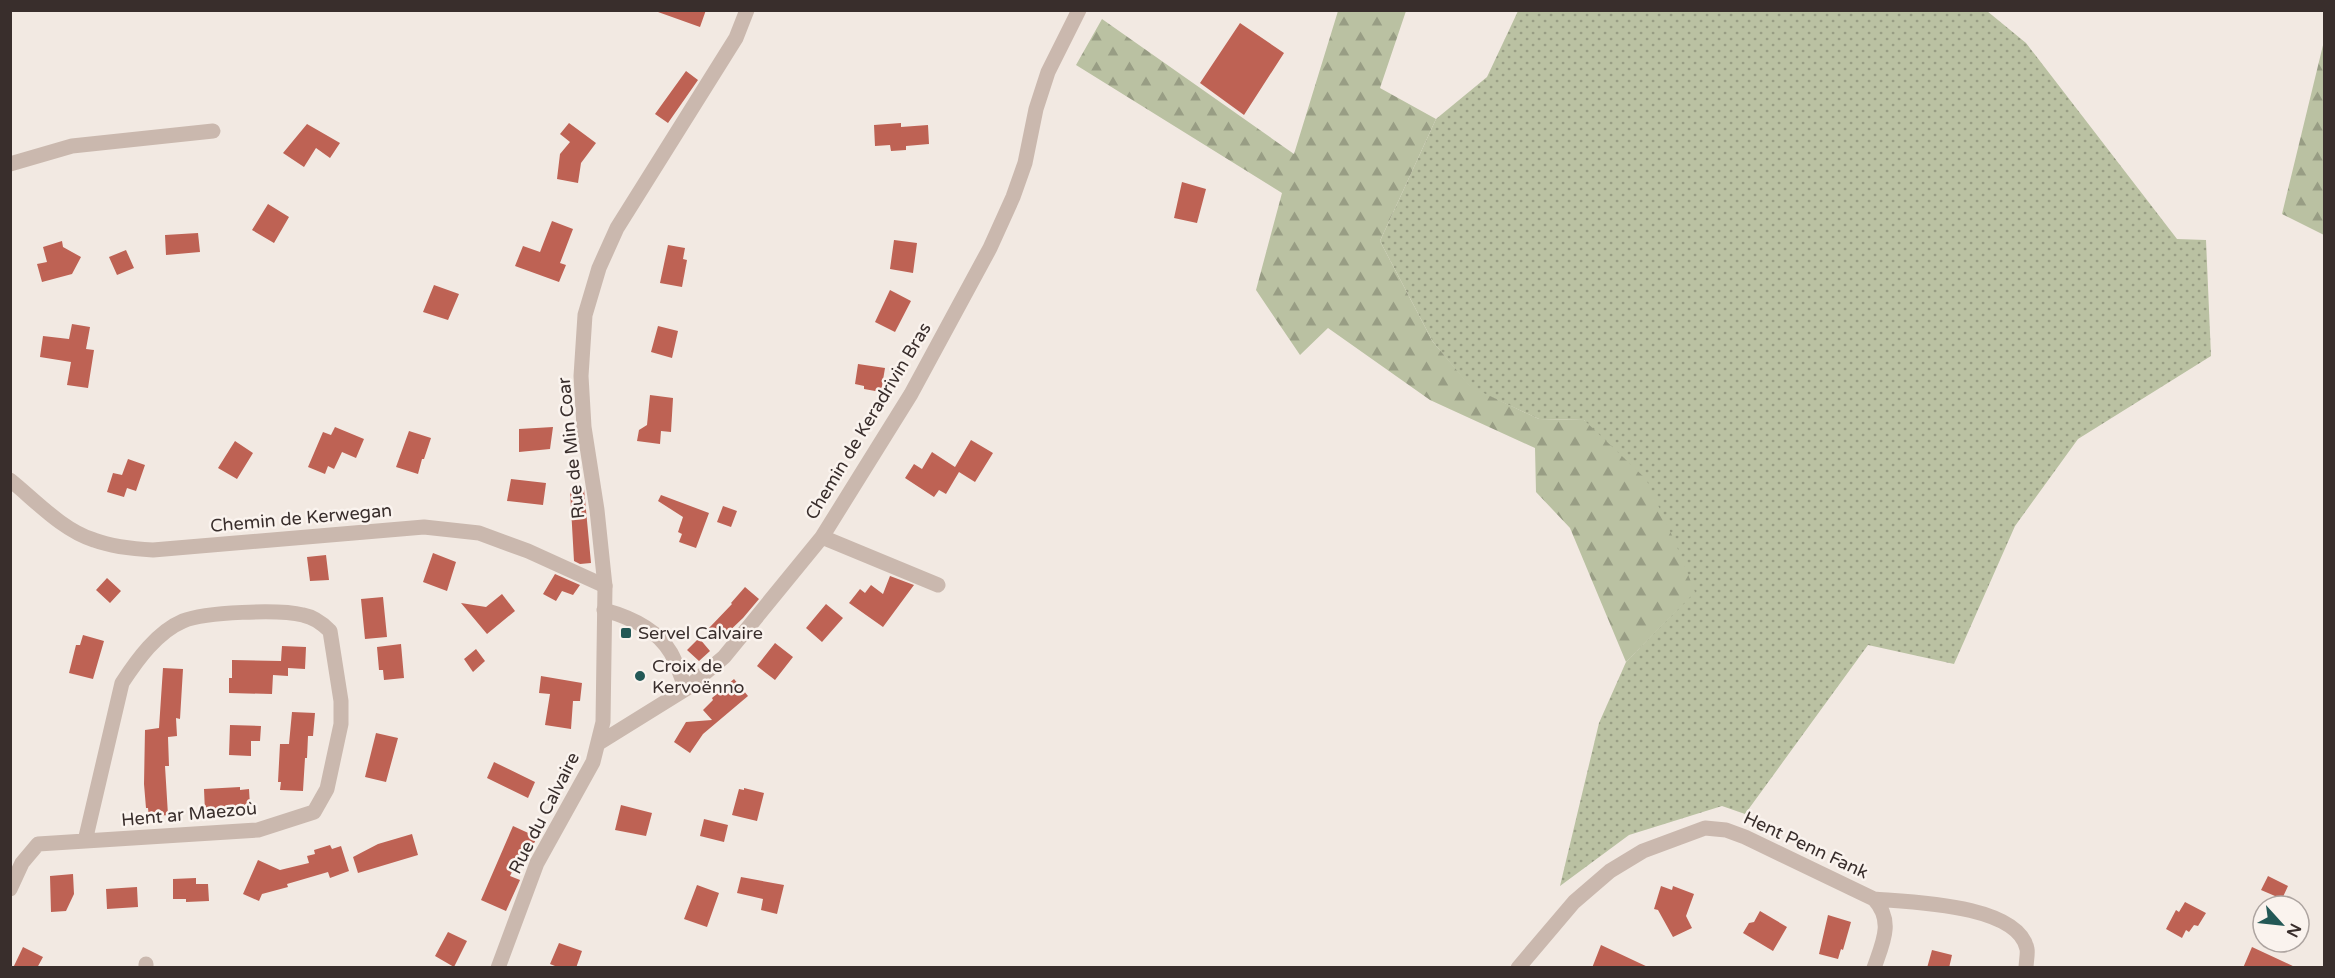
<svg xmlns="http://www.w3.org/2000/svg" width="2335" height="978" font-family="'Varela Round',sans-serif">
	<defs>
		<pattern id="grass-dots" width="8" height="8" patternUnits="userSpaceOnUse" patternTransform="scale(1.5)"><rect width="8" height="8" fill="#bac1a2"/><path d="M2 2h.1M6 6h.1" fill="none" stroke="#989d84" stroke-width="1.8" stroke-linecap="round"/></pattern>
		<pattern id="forest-firs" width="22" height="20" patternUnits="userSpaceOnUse" patternTransform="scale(1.5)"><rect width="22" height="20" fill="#bac1a2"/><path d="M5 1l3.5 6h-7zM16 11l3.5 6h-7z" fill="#989d84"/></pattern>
	</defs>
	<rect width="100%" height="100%" fill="#f2e9e2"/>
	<path fill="url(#grass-dots)" d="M 1518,11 L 1987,11 L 2026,43 L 2177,239 L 2206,240 L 2211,356 L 2078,439 L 2015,526 L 1954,664 L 1868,645 L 1745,814 L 1722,806 L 1629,835 L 1560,886 L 1599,723 L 1626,662 L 1694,592 L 1584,420 L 1539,419 L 1471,388 L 1433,342 L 1380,241 L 1436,119 L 1487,77 Z"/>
	<path fill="url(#forest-firs)" d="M 1338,11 L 1406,11 L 1380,88 L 1436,119 L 1380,241 L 1433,342 L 1471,387 L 1539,419 L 1584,420 L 1646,479 L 1675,542 L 1695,592 L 1626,662 L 1570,528 L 1536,492 L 1535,448 L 1430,400 L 1328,328 L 1300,355 L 1256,290 L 1282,193 L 1076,65 L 1102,19 L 1294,154 Z
		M 2324,41 L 2324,235 L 2282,214 Z"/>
	<path fill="#be6254" d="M 659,10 L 706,10 L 700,27 L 658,12 Z
		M 1240,23 L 1284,53 L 1244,115 L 1200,83 Z
		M 686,71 L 698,80 L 668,123 L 655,114 Z
		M 569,123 L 596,143 L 581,163 L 578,183 L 557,179 L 560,154 L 570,142 L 560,134 Z
		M 901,123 L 901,127 L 928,125 L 929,144 L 906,146 L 906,150 L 891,151 L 890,145 L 875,146 L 874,125 Z
		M 307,124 L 340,143 L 330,158 L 316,148 L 304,167 L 283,153 Z
		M 1182,182 L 1206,189 L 1197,223 L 1174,218 Z
		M 268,204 L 289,217 L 274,243 L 252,230 Z
		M 552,221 L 573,229 L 560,263 L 566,265 L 559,282 L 515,266 L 523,246 L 540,252 Z
		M 198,233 L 200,252 L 166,255 L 165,235 Z
		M 894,240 L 917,243 L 913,273 L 890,269 Z
		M 62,241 L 63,247 L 81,257 L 72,274 L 42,282 L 37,264 L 47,262 L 43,247 Z
		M 668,245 L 685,248 L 683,259 L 687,260 L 682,287 L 660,283 Z
		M 126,250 L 134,268 L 117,275 L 109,257 Z
		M 434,285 L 459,294 L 448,320 L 423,312 Z
		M 890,290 L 911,301 L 895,332 L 875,322 Z
		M 72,324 L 90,327 L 86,349 L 94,350 L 88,388 L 67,385 L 71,362 L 40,357 L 43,336 L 69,339 Z
		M 658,326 L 678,331 L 672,358 L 651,352 Z
		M 858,364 L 885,368 L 881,392 L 864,389 L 864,386 L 855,384 Z
		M 650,395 L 673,398 L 671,432 L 661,431 L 660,444 L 637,441 L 639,430 L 647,425 Z
		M 335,427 L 364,439 L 356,458 L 342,452 L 334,469 L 328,466 L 325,474 L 308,467 L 323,432 L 331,435 Z
		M 553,427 L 550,449 L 519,452 L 519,429 Z
		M 409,431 L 431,438 L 424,459 L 422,459 L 418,474 L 396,467 Z
		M 971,440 L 993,453 L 975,482 L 959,472 L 946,494 L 939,490 L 934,497 L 905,478 L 914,464 L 922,469 L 932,452 L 955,467 Z
		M 235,441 L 253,453 L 237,479 L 218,468 Z
		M 128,459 L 145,465 L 136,491 L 127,488 L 124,497 L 107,492 L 113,473 L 122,475 Z
		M 511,479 L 546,483 L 543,505 L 507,501 Z
		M 584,489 L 591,563 L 580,564 L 574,561 L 570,490 Z
		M 661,495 L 709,513 L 696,548 L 679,542 L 682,534 L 678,532 L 683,517 L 658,501 Z
		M 723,506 L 737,511 L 731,527 L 717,522 Z
		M 433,553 L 456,562 L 447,591 L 423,582 Z
		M 326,555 L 329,580 L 310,581 L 307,557 Z
		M 555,574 L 580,585 L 573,595 L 562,591 L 556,601 L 543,594 Z
		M 890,576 L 914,585 L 883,627 L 849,603 L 860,589 L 865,593 L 871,585 L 883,594 Z
		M 107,578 L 121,591 L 110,603 L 96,590 Z
		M 745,587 L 759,599 L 743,618 L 722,638 L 709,628 L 732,604 L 731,603 Z
		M 502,594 L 515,611 L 487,634 L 461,603 L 486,607 Z
		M 383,597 L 387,637 L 365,639 L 361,599 Z
		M 826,604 L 843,618 L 822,642 L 806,628 Z
		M 83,635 L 104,641 L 93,679 L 69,673 L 76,645 L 80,645 Z
		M 699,638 L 710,651 L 699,661 L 687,650 Z
		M 775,643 L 793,657 L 775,680 L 757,666 Z
		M 401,644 L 404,678 L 384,680 L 383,670 L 379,670 L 377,647 Z
		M 282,646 L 306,647 L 305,669 L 288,668 L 288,676 L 273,675 L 272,694 L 229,693 L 229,678 L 232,678 L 232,660 L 281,661 Z
		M 476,649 L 485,661 L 473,672 L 464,659 Z
		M 163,668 L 183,669 L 180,719 L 176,718 L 177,736 L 168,737 L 169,766 L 165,766 L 168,815 L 149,817 L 148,808 L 146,808 L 144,784 L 145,730 L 159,728 Z
		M 541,676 L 582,683 L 580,701 L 573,701 L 571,729 L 545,725 L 550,694 L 539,693 Z
		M 734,679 L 748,696 L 703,734 L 690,753 L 674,742 L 686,722 L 712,720 L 703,710 L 713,700 L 712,698 Z
		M 292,712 L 315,713 L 313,736 L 308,736 L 307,758 L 305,758 L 303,791 L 280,790 L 281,782 L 278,782 L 280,744 L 289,744 Z
		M 230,725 L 261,726 L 260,741 L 251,741 L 251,756 L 229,755 Z
		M 376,733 L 398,738 L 386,782 L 365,777 Z
		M 494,762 L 535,782 L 528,798 L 487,778 Z
		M 240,787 L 240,790 L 249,789 L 250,806 L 242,806 L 242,809 L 205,812 L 204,789 Z
		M 744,788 L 764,793 L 757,821 L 732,815 L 739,789 L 744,790 Z
		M 621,805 L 652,813 L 646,836 L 615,830 Z
		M 704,819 L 728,825 L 724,842 L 700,836 Z
		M 513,826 L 537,837 L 530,852 L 523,849 L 510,876 L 520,880 L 506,911 L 481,900 Z
		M 412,834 L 418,855 L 358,873 L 353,857 L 378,844 Z
		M 330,845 L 332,849 L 341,846 L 349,871 L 330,878 L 328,872 L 287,884 L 288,887 L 262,894 L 259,901 L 243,894 L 258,860 L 280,870 L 309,863 L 307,856 L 315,854 L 314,850 Z
		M 73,874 L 74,894 L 66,911 L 51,912 L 50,876 Z
		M 2268,876 L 2288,886 L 2282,899 L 2261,890 Z
		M 741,877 L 784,885 L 777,914 L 761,910 L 763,899 L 737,893 Z
		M 196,878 L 196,884 L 208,884 L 209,901 L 186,902 L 186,899 L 173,899 L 173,879 Z
		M 697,885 L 719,893 L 707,927 L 684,919 Z
		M 1661,886 L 1672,890 L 1673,886 L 1694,894 L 1686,916 L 1692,928 L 1673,937 L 1658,910 L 1654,909 Z
		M 137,887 L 138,907 L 107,909 L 106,889 Z
		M 2185,902 L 2206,913 L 2198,926 L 2194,925 L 2189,932 L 2186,930 L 2182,938 L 2166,929 L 2176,910 L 2179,912 Z
		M 1760,911 L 1787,927 L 1773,951 L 1743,933 L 1749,923 L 1754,922 Z
		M 1828,915 L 1851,922 L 1843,950 L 1841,949 L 1838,959 L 1819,954 Z
		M 448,932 L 467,941 L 454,967 L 435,956 Z
		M 559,943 L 582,951 L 576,968 L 560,968 L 550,964 Z
		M 1601,945 L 1650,968 L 1592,968 Z
		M 23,947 L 43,957 L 37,968 L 13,968 Z
		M 2252,947 L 2297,968 L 2243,968 Z
		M 1932,950 L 1952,955 L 1949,968 L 1927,968 Z"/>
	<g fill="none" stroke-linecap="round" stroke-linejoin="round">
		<path stroke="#cab8ae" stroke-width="15" d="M 10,164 L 72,146 L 213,131
			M 10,480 C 35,500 62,530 94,540 C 113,547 133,549 153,550 L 424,527 L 479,533 L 528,551 L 605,586
			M 822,537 L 938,585
			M 604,610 C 630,617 657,629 671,653 C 677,664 681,677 686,689
			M 599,743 L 686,689 L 724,657 L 822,537 L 911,394 L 990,248 L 1013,197 L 1025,163 L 1036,109 L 1048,72 L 1079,10
			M 10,889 L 22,863 L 38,844 L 258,830 L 314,812 L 327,789 L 341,724 L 341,701 L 330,631 C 322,623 314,617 303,615 C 279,609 205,612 183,621 C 157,632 137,660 122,683 L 85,841
			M 1874,899 C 1909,902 2018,904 2027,949 C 2028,954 2026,962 2026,968
			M 146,968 L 146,964
			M 1518,968 L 1574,902 L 1610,871 L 1643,851 L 1705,828 L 1726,830 L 1745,837 L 1874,899 C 1894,921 1883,942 1874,968"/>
		<path stroke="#cab8ae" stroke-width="15" d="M 498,968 L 537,863 L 593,762 L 603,722 L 605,586 L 597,510 L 584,427 L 581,376 L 585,315 L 599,268 L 617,228 L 736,38 L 747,10"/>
	</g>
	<g fill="#235856" stroke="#faf3ee" stroke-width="2">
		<rect x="620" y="627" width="12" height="12" rx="3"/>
		<circle cx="640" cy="676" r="6"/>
	</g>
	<g text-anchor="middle" stroke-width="5" stroke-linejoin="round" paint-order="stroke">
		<g font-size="18" fill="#392e2c" stroke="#faf3ee">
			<text transform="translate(868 421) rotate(-59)" y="6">Chemin de Keradrivin Bras</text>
			<text transform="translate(571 448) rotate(-96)" y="6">Rue de Min Coar</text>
			<text transform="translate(301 518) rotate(-5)" y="6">Chemin de Kerwegan</text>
			<text transform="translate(544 813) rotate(-63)" y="6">Rue du Calvaire</text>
			<text transform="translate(189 814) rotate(-5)" y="6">Hent ar Maezoù</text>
			<text transform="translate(1806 845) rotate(25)" y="6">Hent Penn Fank</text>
		</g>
		<g font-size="18" fill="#392e2c" stroke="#faf3ee" text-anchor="start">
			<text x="638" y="639">Servel Calvaire</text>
			<text x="652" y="672">Croix de<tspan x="652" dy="21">Kervoënno</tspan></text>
		</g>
	</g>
	<rect width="2335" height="978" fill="none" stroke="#392e2c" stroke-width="24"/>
	<g transform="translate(2281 924) rotate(117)"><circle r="28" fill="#faf3ee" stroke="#ada4a0" stroke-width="1.5"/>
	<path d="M0-4.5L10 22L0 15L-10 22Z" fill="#235856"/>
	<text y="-9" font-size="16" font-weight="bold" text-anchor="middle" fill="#392e2c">N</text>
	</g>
</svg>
